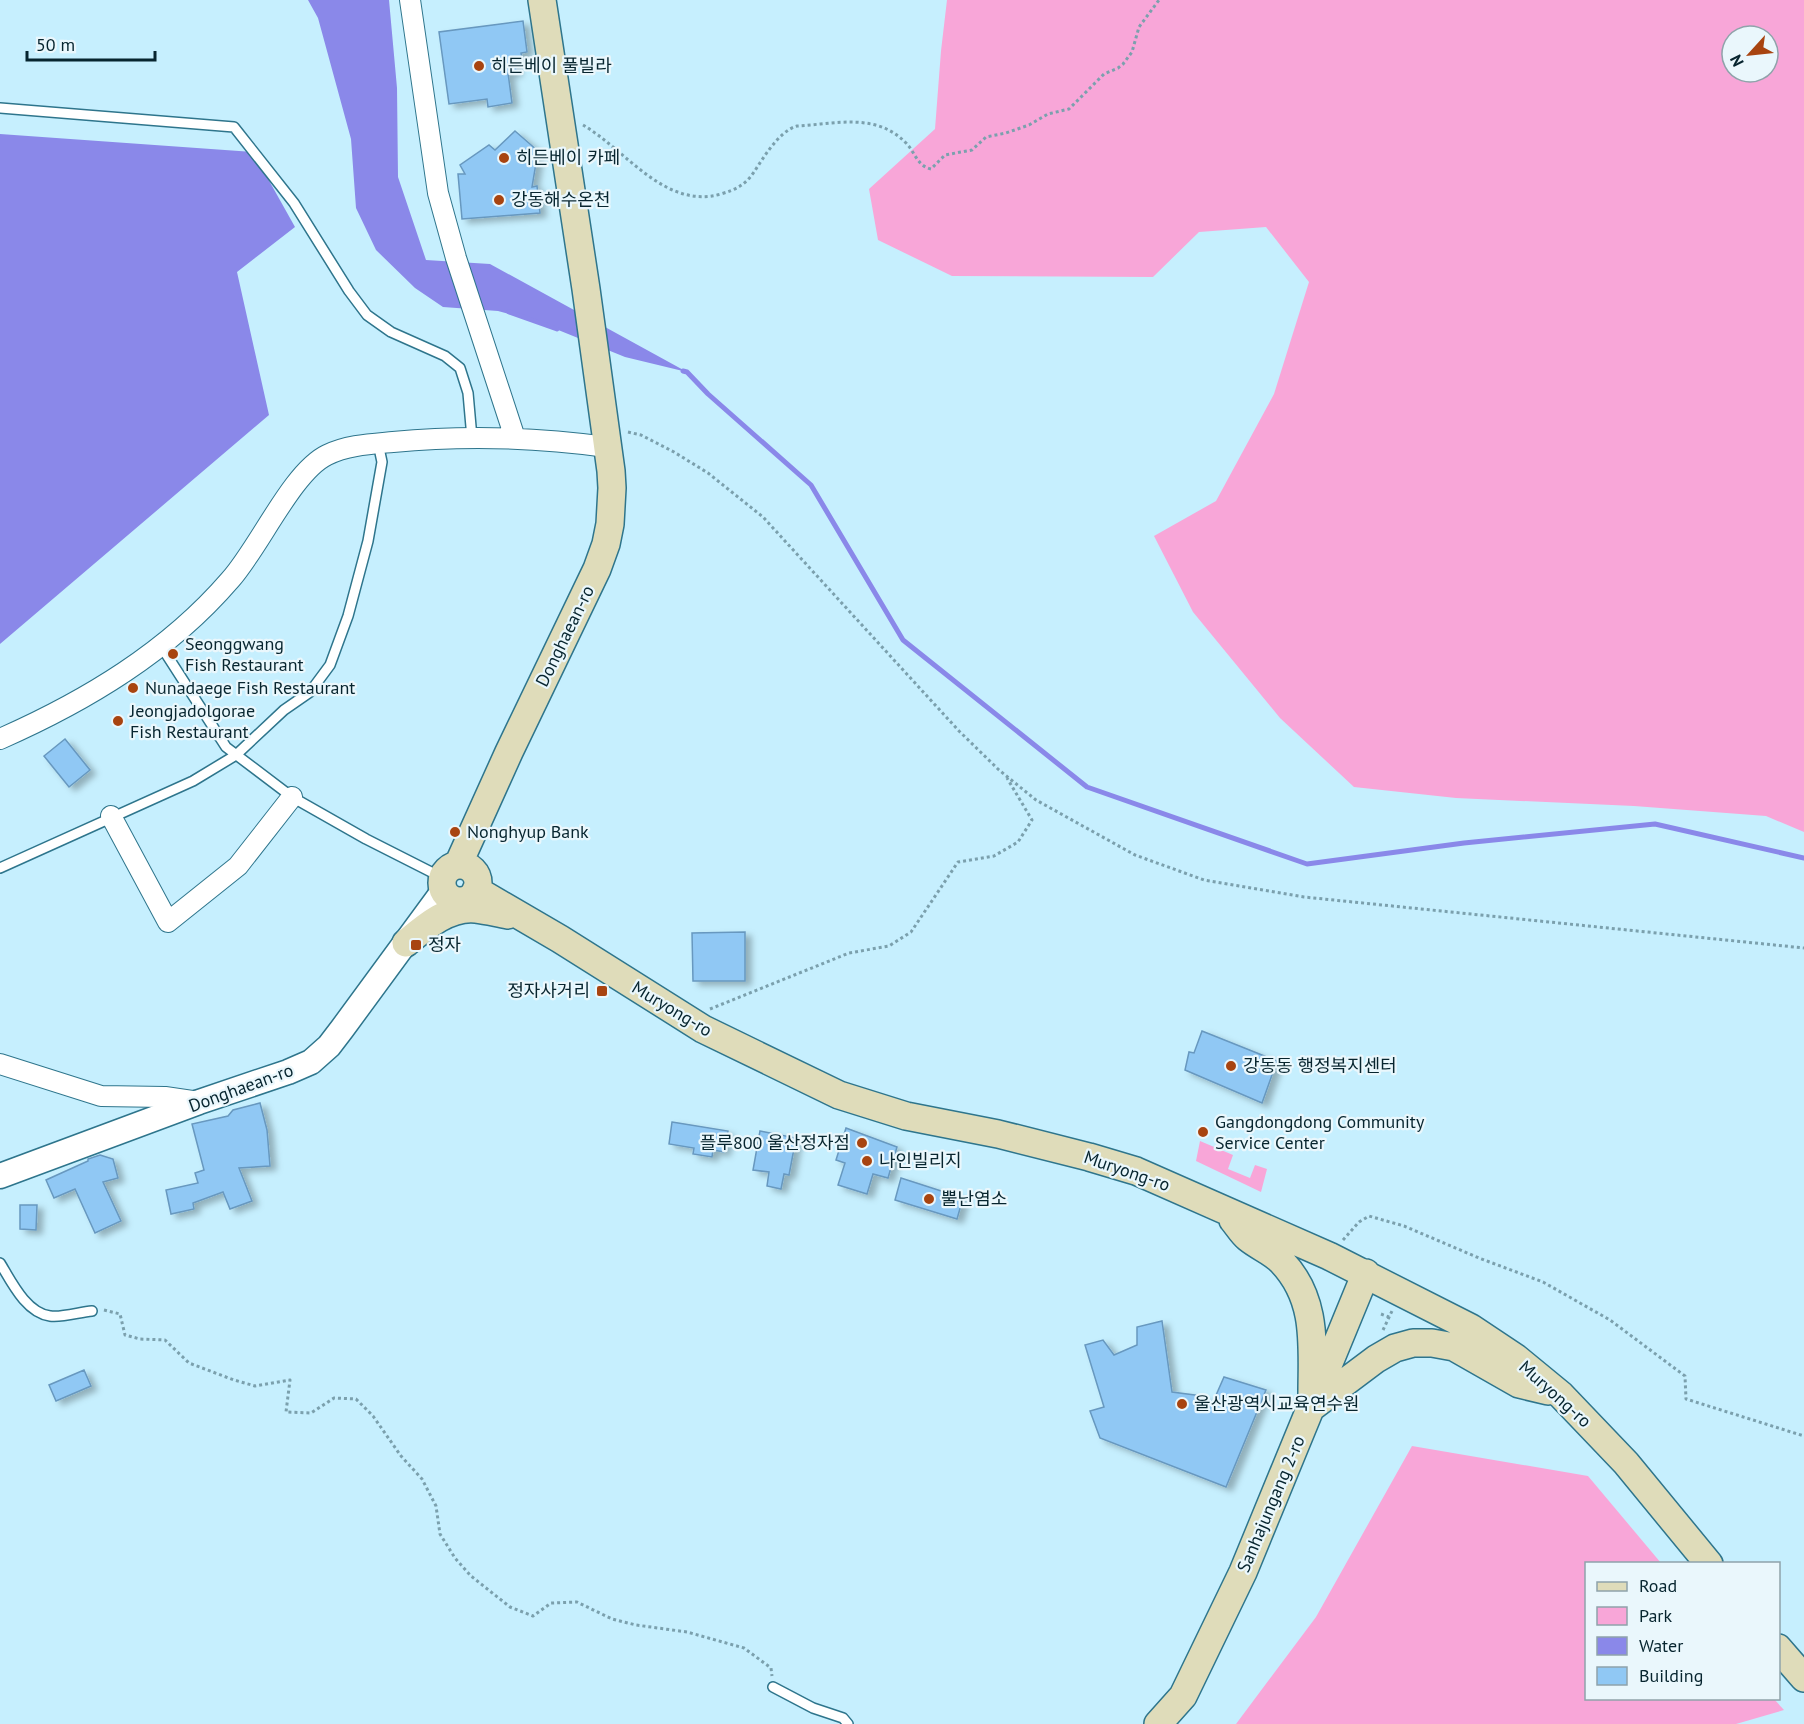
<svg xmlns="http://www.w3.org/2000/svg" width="1804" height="1724" font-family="'PT Sans','Noto Sans KR',sans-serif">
	<defs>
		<filter id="shadow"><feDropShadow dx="6" dy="4" stdDeviation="3" flood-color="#0004"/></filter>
	</defs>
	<rect width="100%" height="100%" fill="#c6effe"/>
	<path fill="#f8a6d8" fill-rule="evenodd" d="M 947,0 L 1804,0 L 1804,832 L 1766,816 L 1634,806 L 1456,798 L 1354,787 L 1280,718 L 1193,612 L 1154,536 L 1216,501 L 1274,394 L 1309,282 L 1266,227 L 1199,232 L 1153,277 L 952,276 L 878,240 L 869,189 L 935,129 L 941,51 ZM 1732,36 L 1768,36 L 1768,72 L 1732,72 Z
		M 1200,1141 L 1233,1155 L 1228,1169 L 1250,1178 L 1255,1165 L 1267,1169 L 1261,1192 L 1196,1161 Z
		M 1412,1446 L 1588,1476 L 1661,1563 L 1586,1564 L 1586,1698 L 1774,1699 L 1784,1710 L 1736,1724 L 1236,1724 L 1316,1617 Z"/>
	<path fill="#8a88e9" d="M 308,0 L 389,0 L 397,88 L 398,177 L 426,260 L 490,264 L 687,372 L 625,357 L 536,321 L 498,311 L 443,307 L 415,288 L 376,250 L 356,208 L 351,139 L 318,18 Z
		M 0,134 L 253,152 L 295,227 L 237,272 L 269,415 L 0,644 Z"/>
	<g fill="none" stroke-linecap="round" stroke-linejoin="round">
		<path stroke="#8a88e9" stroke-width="5" d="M 509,312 L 557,329
			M 683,371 L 687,372 L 708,394 L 811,485 L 903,640 L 1087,787 L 1307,864 L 1464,843 L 1655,824 L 1804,858"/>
	</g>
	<path fill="#90c8f4" stroke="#6798bf" stroke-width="1.5" filter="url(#shadow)" d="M 523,21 L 527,52 L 521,53 L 522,58 L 515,61 L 516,72 L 508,73 L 512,103 L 488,107 L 487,99 L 449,104 L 439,32 Z
		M 515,131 L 538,151 L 532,187 L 537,186 L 540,213 L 462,219 L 458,174 L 465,174 L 460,165 L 489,145 L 495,150 Z
		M 65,739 L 90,770 L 69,787 L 44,756 Z
		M 745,932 L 745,981 L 693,981 L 692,933 Z
		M 1202,1031 L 1277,1061 L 1262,1103 L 1185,1070 L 1189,1052 L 1194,1053 Z
		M 260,1103 L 267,1130 L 270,1166 L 239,1168 L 252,1201 L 230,1209 L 223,1192 L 193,1203 L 194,1209 L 171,1214 L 166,1190 L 198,1183 L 195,1173 L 204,1170 L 192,1124 L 228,1116 L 233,1110 Z
		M 672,1122 L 728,1131 L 724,1152 L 713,1150 L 712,1157 L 693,1154 L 694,1148 L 669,1144 Z
		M 846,1128 L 897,1147 L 888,1178 L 873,1174 L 867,1194 L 838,1185 L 845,1163 L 836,1160 Z
		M 760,1131 L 796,1138 L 789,1175 L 784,1174 L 781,1189 L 767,1186 L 769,1172 L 753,1170 Z
		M 100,1155 L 113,1159 L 118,1178 L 103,1182 L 121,1221 L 95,1233 L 75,1189 L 54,1198 L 46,1180 L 88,1161 L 88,1159 Z
		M 901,1178 L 963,1198 L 957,1219 L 895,1200 Z
		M 20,1205 L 37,1205 L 36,1230 L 20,1229 Z
		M 1162,1321 L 1172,1392 L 1195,1395 L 1213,1402 L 1224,1377 L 1266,1390 L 1226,1487 L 1100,1438 L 1090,1411 L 1104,1407 L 1085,1345 L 1103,1340 L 1114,1355 L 1137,1345 L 1137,1327 Z
		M 84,1370 L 91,1386 L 56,1401 L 49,1385 Z"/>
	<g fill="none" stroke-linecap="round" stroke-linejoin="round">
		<defs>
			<path id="service" d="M 0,108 L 234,127 L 294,203 L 349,291 L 367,315 L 391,332 L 445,356 L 460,368 L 468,393 L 472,438
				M 161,646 L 226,747 L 292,797 L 366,839 L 443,878
				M 0,868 L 193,781 L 236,755 L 284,710 L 310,692 L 330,665 L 348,616 L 368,541 L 382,462 L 378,443
				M 0,1263 C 11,1281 26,1313 50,1316 C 61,1318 80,1312 92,1311
				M 773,1687 L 813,1708 L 843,1718 L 848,1724"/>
			<path id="minor" d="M 410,0 L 438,193 L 456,258 L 515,438
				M 0,739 C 86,701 168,652 230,580 C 259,548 292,472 327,455 C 347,445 371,444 393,442 C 465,435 535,437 607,447
				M 111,816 L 168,922 L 238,866 L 292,797
				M 0,1064 L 101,1096 L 165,1097 L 199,1102"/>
			<path id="tertiary" d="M 0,1176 L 199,1102 L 288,1072 L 311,1062 L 329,1046 L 342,1029 L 444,890"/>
			<path id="secondary" d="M 458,865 L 509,752 L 597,569 L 606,544 L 610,524 L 612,488 L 611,471 L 586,289 L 542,0
				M442 883a18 18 0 1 1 36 0a18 18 0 1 1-36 0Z
				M 476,890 L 560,939 L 703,1029 L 839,1095 L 906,1116 L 998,1134 L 1089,1157 L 1136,1171 L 1329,1256 L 1471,1328 L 1516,1358 L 1561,1395 L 1626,1463 L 1709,1564
				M 406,943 C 425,927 449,906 476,909 C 486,910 497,913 508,915
				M 1233,1220 C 1238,1226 1242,1233 1248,1238 C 1259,1247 1273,1252 1282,1262 C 1318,1300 1312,1346 1312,1394
				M 1312,1407 L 1376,1359 L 1395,1348 L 1413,1343 L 1432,1343 L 1454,1347 L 1519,1384 L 1548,1391
				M 1778,1648 L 1804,1678
				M 1158,1724 L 1183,1696 L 1243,1572 L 1366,1273"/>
		</defs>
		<use href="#service" stroke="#2e758c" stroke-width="12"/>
		<use href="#minor" stroke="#2e758c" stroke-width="22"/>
		<use href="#tertiary" stroke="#2e758c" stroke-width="27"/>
		<use href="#secondary" stroke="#2e758c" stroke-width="30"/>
		<path stroke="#7ba0ad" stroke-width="3" stroke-dasharray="3 3" stroke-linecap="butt" d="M 583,125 C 626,150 665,210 721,194 C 737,189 745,185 754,172 C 764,157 779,131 797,126 C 835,124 876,112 906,143 C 915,152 917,166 931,169 L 945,155 L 972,150 L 986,137 L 1006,133 L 1029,125 L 1048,114 L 1069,109 L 1104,74 L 1118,68 L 1123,64 L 1132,52 L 1139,27 L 1159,0
			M 628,432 L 641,435 L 674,452 L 708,473 L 763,517 L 959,731 L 999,770 L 1036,800 L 1135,855 L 1204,880 L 1304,897 L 1804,948
			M 710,1009 L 849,953 L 889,946 L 911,932 L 958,862 L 994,856 L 1018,842 L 1032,820 L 1007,778
			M 1343,1240 L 1359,1222 L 1369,1216 L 1404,1226 L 1479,1258 L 1543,1282 L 1610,1320 L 1685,1376 L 1686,1399 L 1804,1436
			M 104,1310 L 120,1314 L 125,1335 L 140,1339 L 165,1340 L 189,1363 L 234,1380 L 255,1386 L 290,1380 L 286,1412 L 311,1413 L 334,1398 L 356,1399 L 373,1416 L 401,1456 L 422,1479 L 436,1506 L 440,1534 L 455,1558 L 471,1576 L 510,1607 L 533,1616 L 551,1603 L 577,1602 L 612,1619 L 636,1625 L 687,1632 L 744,1648 L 771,1668 L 772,1676
			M 1381,1314 L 1389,1317
			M 1383,1330 L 1392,1311"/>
		<use href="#service" stroke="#fff" stroke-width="9"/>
		<use href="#minor" stroke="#fff" stroke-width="20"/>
		<use href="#tertiary" stroke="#fff" stroke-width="24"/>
		<use href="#secondary" stroke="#dfdcba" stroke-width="27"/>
	</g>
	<g fill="#a84410" stroke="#eaf7fc" stroke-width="2">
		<circle cx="479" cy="66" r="6"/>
		<circle cx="504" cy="158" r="6"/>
		<circle cx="499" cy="200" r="6"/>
		<circle cx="173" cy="654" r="6"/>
		<circle cx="133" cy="688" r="6"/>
		<circle cx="118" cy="721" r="6"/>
		<circle cx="455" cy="832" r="6"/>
		<rect x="410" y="939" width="12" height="12" rx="3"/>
		<rect x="596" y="985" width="12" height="12" rx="3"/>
		<circle cx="1231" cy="1066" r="6"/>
		<circle cx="1203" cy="1132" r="6"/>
		<circle cx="862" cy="1143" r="6"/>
		<circle cx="867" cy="1161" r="6"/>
		<circle cx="929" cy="1199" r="6"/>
		<circle cx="1182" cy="1404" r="6"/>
	</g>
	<g text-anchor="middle" stroke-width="4.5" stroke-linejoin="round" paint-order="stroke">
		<g font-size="18" fill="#07252f" stroke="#eaf7fc" text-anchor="start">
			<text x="491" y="72">히든베이 풀빌라</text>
			<text x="516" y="164">히든베이 카페</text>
			<text x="511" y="206">강동해수온천</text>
			<text x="185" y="650">Seonggwang<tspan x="185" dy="21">Fish Restaurant</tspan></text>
			<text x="145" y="694">Nunadaege Fish Restaurant</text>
			<text x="130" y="717">Jeongjadolgorae<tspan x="130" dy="21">Fish Restaurant</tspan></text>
			<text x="467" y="838">Nonghyup Bank</text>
			<text x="428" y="951">정자</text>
			<text x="590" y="997" text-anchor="end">정자사거리</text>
			<text x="1243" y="1072">강동동 행정복지센터</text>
			<text x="1215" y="1128">Gangdongdong Community<tspan x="1215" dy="21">Service Center</tspan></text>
			<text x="850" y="1149" text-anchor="end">플루800 울산정자점</text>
			<text x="879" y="1167">나인빌리지</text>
			<text x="941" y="1205">뿔난염소</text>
			<text x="1194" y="1410">울산광역시교육연수원</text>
		</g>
		<g font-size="18" fill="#07252f" stroke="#eaf7fc">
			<text transform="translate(565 636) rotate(-64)" y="6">Donghaean-ro</text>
			<text transform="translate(672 1009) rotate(31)" y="6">Muryong-ro</text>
			<text transform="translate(241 1088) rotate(-20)" y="6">Donghaean-ro</text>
			<text transform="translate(1127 1171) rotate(19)" y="6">Muryong-ro</text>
			<text transform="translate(1555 1394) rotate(42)" y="6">Muryong-ro</text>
			<text transform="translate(1271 1504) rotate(-67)" y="6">Sanhajungang 2-ro</text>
		</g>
	</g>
	<rect x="1585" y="1562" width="195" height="138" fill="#eaf7fc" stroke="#8fa3aa" stroke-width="1.5"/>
	<rect x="1597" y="1582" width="30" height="9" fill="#dfdcba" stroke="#8fa3aa" stroke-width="1.5"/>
	<text x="1639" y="1592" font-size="18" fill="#07252f">Road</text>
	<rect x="1597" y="1607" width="30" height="18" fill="#f8a6d8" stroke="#8fa3aa" stroke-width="1.5"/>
	<text x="1639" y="1622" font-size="18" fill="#07252f">Park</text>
	<rect x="1597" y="1637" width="30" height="18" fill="#8a88e9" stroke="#8fa3aa" stroke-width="1.5"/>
	<text x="1639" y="1652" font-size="18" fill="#07252f">Water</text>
	<rect x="1597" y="1667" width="30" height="18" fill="#90c8f4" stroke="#8fa3aa" stroke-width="1.5"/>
	<text x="1639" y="1682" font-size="18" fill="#07252f">Building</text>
	<g transform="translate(1750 54) rotate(243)"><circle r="28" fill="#eaf7fc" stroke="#8fa3aa" stroke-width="1.5"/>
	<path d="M0-4.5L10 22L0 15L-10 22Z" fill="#a84410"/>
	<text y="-9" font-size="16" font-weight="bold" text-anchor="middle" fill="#07252f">N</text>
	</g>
	<path d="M27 51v9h128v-9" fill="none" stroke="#07252f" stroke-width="3"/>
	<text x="36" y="51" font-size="18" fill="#07252f" stroke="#eaf7fc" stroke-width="4.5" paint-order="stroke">50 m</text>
</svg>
